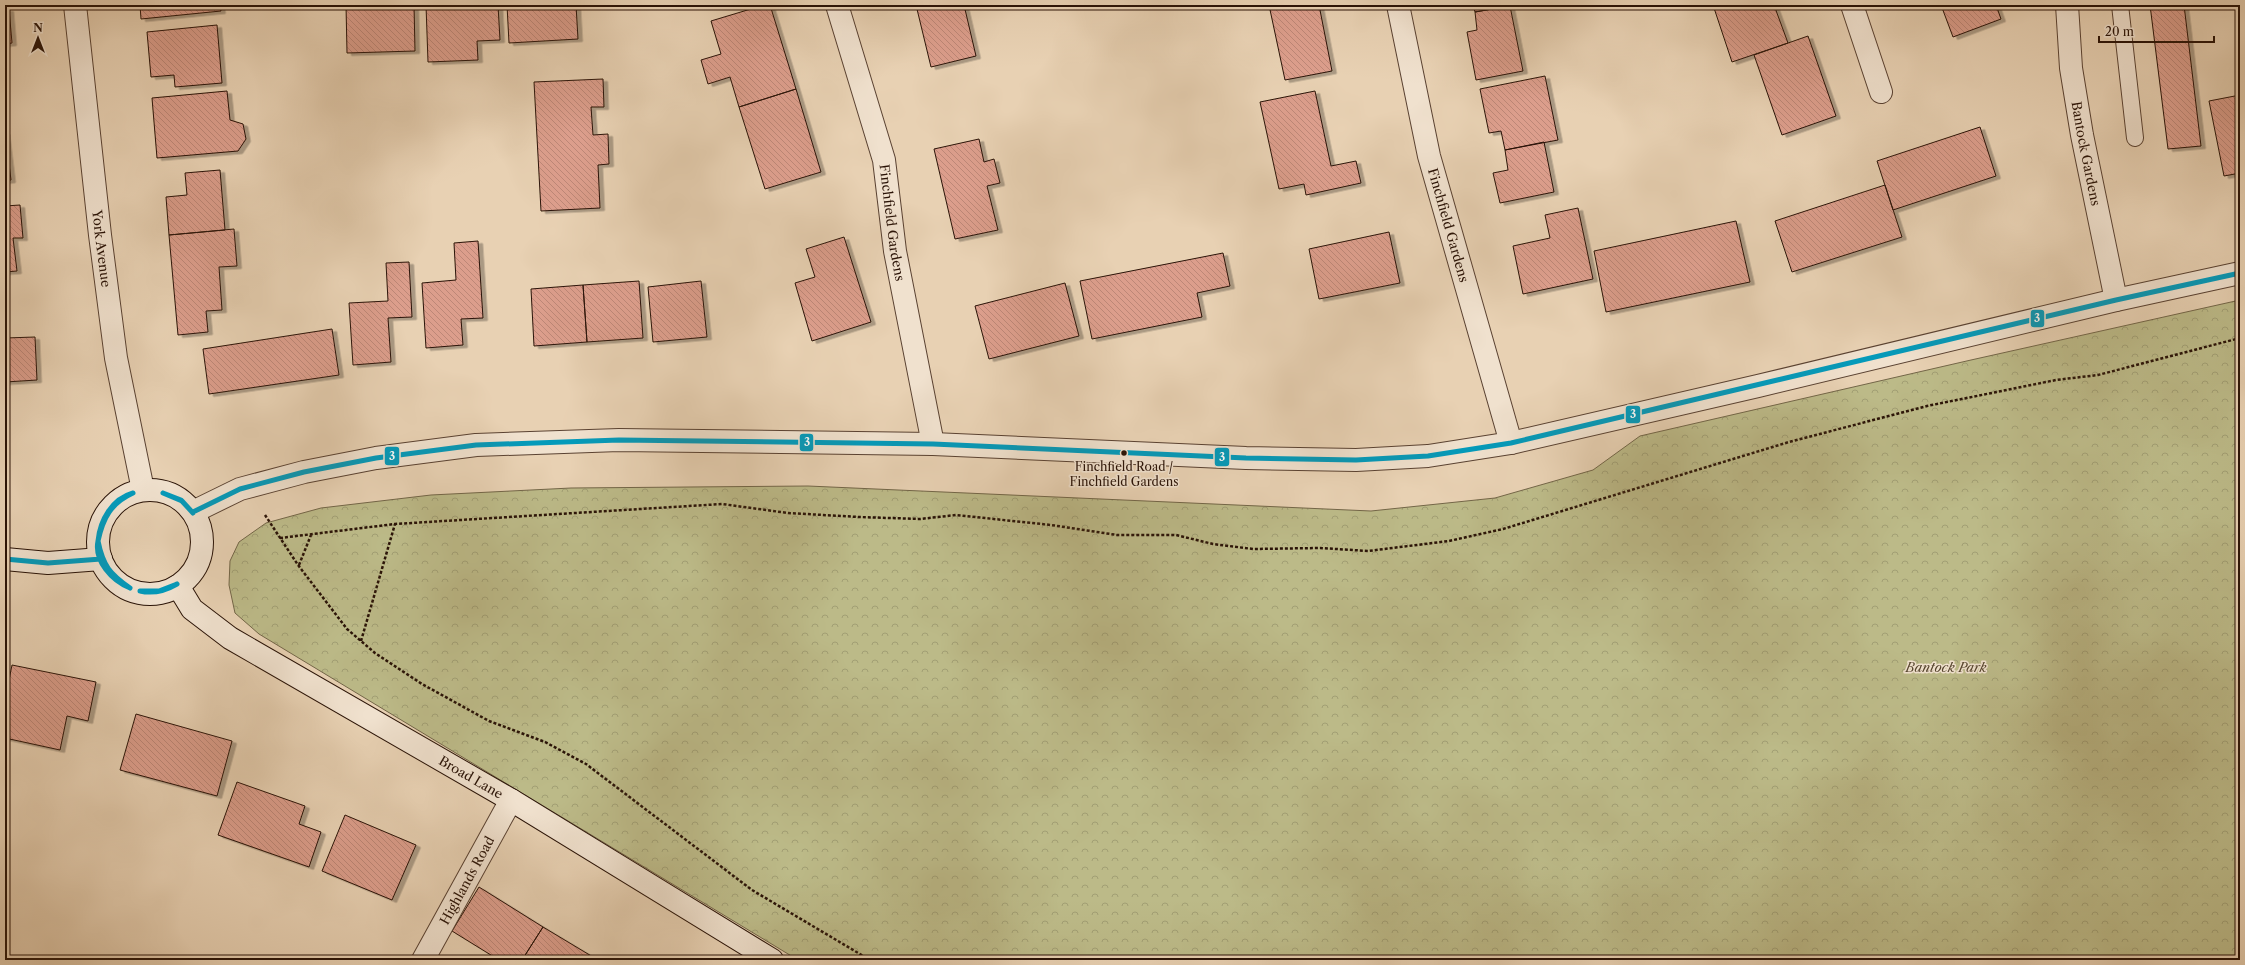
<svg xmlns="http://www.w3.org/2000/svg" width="2245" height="965" font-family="'Libre Caslon Text',serif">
	<defs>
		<pattern id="park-crowns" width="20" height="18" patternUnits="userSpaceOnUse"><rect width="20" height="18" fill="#bcba88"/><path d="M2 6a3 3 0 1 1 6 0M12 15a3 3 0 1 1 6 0" fill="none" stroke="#a29f74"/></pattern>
		<pattern id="building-back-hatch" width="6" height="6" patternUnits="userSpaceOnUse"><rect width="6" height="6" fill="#dc9e8c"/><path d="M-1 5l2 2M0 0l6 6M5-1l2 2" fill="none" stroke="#bd8777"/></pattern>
		<filter id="shadow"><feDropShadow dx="4.5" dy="2.5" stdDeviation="0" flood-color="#0004"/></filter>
	</defs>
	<rect width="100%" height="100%" fill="#e8d1b3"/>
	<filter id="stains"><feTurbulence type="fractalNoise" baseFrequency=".005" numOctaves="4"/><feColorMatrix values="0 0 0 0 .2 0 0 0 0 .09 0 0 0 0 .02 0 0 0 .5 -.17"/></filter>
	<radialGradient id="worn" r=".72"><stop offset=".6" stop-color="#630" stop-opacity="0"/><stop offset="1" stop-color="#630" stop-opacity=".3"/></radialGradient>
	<path fill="url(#park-crowns)" stroke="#736648" d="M 2240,300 L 2240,960 L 798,960 L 259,634 L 235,613 L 229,585 L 230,561 L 239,542 L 266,523 L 321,508 L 431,495 L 571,488 L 808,486 L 1371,511 L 1495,498 L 1593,470 L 1640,436 L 1971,360 Z"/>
	<path fill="url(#building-back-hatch)" stroke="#2a1307" filter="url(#shadow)" d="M 140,5 L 220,5 L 221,11 L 141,19 Z
		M 346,5 L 414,5 L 415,51 L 347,53 Z
		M 426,5 L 498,5 L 500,40 L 477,41 L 478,60 L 428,62 Z
		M 507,5 L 576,5 L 578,39 L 509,43 Z
		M 764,5 L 770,5 L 796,89 L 739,107 L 730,77 L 708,84 L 701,60 L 721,54 L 711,21 Z
		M 916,5 L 964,5 L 976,56 L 931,67 Z
		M 1269,5 L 1319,5 L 1332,71 L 1285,80 Z
		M 1473,5 L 1515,5 L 1475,12 Z
		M 1713,5 L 1774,5 L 1788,43 L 1732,62 Z
		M 1941,5 L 1996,5 L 2001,19 L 1953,37 Z
		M 2150,5 L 2184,5 L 2201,146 L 2168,149 Z
		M 1510,6 L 1523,71 L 1476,80 L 1467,32 L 1477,30 L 1475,12 Z
		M 5,9 L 9,9 L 12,43 L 5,44 Z
		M 217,25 L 222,83 L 175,87 L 174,75 L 151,77 L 147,32 Z
		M 1808,36 L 1836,116 L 1782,135 L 1754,55 Z
		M 1545,76 L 1558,140 L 1505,150 L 1501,131 L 1489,133 L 1480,89 Z
		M 603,79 L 604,107 L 591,107 L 593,135 L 608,134 L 609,164 L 598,165 L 600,208 L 541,211 L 534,82 Z
		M 796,89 L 821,172 L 765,189 L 739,107 Z
		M 227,91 L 230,120 L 243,124 L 246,139 L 238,151 L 157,158 L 152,98 Z
		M 1315,91 L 1331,166 L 1356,161 L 1361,183 L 1306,195 L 1304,184 L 1279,189 L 1260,102 Z
		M 2240,95 L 2240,173 L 2224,176 L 2209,101 Z
		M 1980,127 L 1996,176 L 1893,210 L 1877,161 Z
		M 5,132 L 11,180 L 5,181 Z
		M 979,139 L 984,162 L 994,159 L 1000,183 L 987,186 L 998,230 L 955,239 L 934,149 Z
		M 1544,142 L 1554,192 L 1500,203 L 1493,173 L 1508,170 L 1505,150 Z
		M 220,170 L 225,230 L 169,235 L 166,197 L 187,195 L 185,173 Z
		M 1885,185 L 1902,237 L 1792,272 L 1775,221 Z
		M 20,205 L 23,238 L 13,238 L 17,271 L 5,272 L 5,206 Z
		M 1578,208 L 1593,279 L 1523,294 L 1513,246 L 1550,238 L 1545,215 Z
		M 1736,221 L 1750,282 L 1606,312 L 1594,251 Z
		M 234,229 L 237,266 L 219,267 L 222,310 L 206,311 L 208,332 L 178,335 L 169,235 Z
		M 1389,232 L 1400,283 L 1319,299 L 1309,249 Z
		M 844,237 L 871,322 L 812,341 L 795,283 L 815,277 L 806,249 Z
		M 478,241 L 483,318 L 461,319 L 463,345 L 426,348 L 422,283 L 456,280 L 454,243 Z
		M 1223,253 L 1230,286 L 1197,293 L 1202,317 L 1092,339 L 1080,281 Z
		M 409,262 L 412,317 L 388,318 L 391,362 L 353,365 L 349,303 L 388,301 L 386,263 Z
		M 639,281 L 643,338 L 587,342 L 583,285 Z
		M 701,281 L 707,337 L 653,342 L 648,287 Z
		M 1065,283 L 1079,336 L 989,359 L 975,306 Z
		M 583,285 L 587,342 L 534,346 L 531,289 Z
		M 332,329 L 339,375 L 209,394 L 203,349 Z
		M 35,337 L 37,380 L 5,382 L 5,338 Z
		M 12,665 L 96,682 L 88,721 L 67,716 L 60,750 L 5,738 L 5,700 Z
		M 136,714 L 232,741 L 217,796 L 120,770 Z
		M 237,782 L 305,806 L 299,824 L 321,832 L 309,867 L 218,835 Z
		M 345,815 L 416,845 L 392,900 L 322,871 Z
		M 479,887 L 543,927 L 522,960 L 499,960 L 452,931 Z
		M 543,927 L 598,960 L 522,960 Z"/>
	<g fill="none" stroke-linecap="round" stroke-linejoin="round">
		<defs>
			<path id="service" d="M 2120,5 L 2135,138"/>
			<g id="minor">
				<path id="s1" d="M 75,5 L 100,235 L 116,358 L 143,490"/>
				<path id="s2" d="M 837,5 L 884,160 L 895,251 L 933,444"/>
				<path id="s3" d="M 1398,5 L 1429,156 L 1511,443"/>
				<path d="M 1852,5 L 1881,92"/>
				<path id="s4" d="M 2067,5 L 2071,68 L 2082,135 L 2116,300"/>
				<path id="s5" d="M 423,960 L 511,800"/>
			</g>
			<path id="tertiary" d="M 193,512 L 240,489 L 304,472 L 376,458 L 476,445 L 619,440 L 933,444 L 1246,458 L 1356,460 L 1428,456 L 1511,443 L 1758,386 L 2116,300 L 2240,273"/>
			<g id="secondary">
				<circle cx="150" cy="542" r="52"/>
				<path d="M 5,559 L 48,563 L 101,559"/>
				<path id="s6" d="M 178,586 L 192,609 L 230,638 L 511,800 L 772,960"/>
			</g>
		</defs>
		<use href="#service" stroke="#5a4232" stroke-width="18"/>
		<use href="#minor" stroke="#5a4232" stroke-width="24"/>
		<use href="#tertiary" stroke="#5a4232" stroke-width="24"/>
		<use href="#secondary" stroke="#2a1307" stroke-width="24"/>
		<path stroke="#2a1307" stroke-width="2.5" stroke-dasharray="3 2" stroke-linecap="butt" d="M 265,515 L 298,565 L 347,629 L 375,653 L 422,684 L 489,721 L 545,742 L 586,764 L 752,890 L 870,960
			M 280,538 L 395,524 L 722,504 L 788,513 L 859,517 L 920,519 L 956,515 L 1051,525 L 1117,535 L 1176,535 L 1213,544 L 1253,549 L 1320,548 L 1368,551 L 1449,541 L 1503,529 L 1789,442 L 1927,406 L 2056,380 L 2098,375 L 2240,338
			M 299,565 L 311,535
			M 361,641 L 395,524"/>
		<use href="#service" stroke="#f0e1ce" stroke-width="16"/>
		<use href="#minor" stroke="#f0e1ce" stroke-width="22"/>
		<use href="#tertiary" stroke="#f0e1ce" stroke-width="22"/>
		<use href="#secondary" stroke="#f0e1ce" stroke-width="22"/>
		<defs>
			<path id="bus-1" d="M 163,493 L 181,500 L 193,513
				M 163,493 L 182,501 L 193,513
				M 193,512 L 240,489 L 304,472 L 376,458 L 476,445 L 619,440 L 933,444 L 1246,458 L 1356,460 L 1428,456 L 1511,443 L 2116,300 L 2240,273
				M 98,541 C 103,566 110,574 130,588
				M 98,541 C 94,561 112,581 130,588
				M 98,541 C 100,520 112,499 133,493
				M 98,541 C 103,518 111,503 133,493
				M 5,559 L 48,563 L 101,559
				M 140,591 L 159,591 L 177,584
				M 140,591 C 153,594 165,591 177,584"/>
		</defs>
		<use href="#bus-1" stroke="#f0e1ce" stroke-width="8"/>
		<use href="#bus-1" stroke="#049aba" stroke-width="5"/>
	</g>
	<circle fill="#2a1307" stroke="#f0e1ce" stroke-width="1.5" cx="1124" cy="453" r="3.5"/>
	<g text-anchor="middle" stroke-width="3" stroke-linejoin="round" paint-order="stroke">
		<g font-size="12" fill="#2a1307" stroke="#f0e1ce">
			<text x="1124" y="471">Finchfield Road /<tspan x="1124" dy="15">Finchfield Gardens</tspan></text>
		</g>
		<g font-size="13" fill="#2a1307" stroke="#f0e1ce">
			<text dy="5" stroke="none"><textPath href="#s4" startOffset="150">Bantock Gardens</textPath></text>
			<text dy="5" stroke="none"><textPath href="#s2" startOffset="225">Finchfield Gardens</textPath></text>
			<text dy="5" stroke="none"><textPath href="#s3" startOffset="226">Finchfield Gardens</textPath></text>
			<text dy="5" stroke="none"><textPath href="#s1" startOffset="245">York Avenue</textPath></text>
			<text dy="5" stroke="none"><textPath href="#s6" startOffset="353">Broad Lane</textPath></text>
			<text dy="5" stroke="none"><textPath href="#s5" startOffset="91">Highlands Road</textPath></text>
		</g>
		<g font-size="13" font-style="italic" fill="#56452e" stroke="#f0e1ce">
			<text x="1946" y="672">Bantock Park</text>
		</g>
	</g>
	<g stroke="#f0e1ce" stroke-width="1.5">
		<rect x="2030" y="309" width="15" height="19" rx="4" fill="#049aba"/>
		<rect x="1625" y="405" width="16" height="19" rx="4" fill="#049aba"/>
		<rect x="799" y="433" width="15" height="19" rx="4" fill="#049aba"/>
		<rect x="384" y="446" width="16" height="20" rx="4" fill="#049aba"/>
		<rect x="1214" y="447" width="16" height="20" rx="4" fill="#049aba"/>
	</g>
	<g font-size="11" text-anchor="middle" font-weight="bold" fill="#fff">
		<text x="2037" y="322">3</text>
		<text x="1633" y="418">3</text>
		<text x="807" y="446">3</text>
		<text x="392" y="460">3</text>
		<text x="1222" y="461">3</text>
	</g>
	<rect width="2245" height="965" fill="none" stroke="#e8d1b3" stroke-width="20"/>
	<rect x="6" y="6" width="2233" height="953" fill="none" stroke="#2a1307" stroke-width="2"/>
	<rect x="10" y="10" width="2225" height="945" fill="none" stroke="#2a1307"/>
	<g transform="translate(38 38)" stroke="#f0e1ce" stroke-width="3" paint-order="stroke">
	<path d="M0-3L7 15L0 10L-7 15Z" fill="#2a1307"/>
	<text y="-6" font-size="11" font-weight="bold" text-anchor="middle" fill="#2a1307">N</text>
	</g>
	<path d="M2099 36v6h115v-6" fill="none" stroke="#2a1307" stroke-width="2"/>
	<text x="2105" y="36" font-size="12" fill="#2a1307" stroke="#f0e1ce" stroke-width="3" paint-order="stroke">20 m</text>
	<rect width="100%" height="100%" filter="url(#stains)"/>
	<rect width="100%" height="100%" fill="url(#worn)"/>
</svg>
